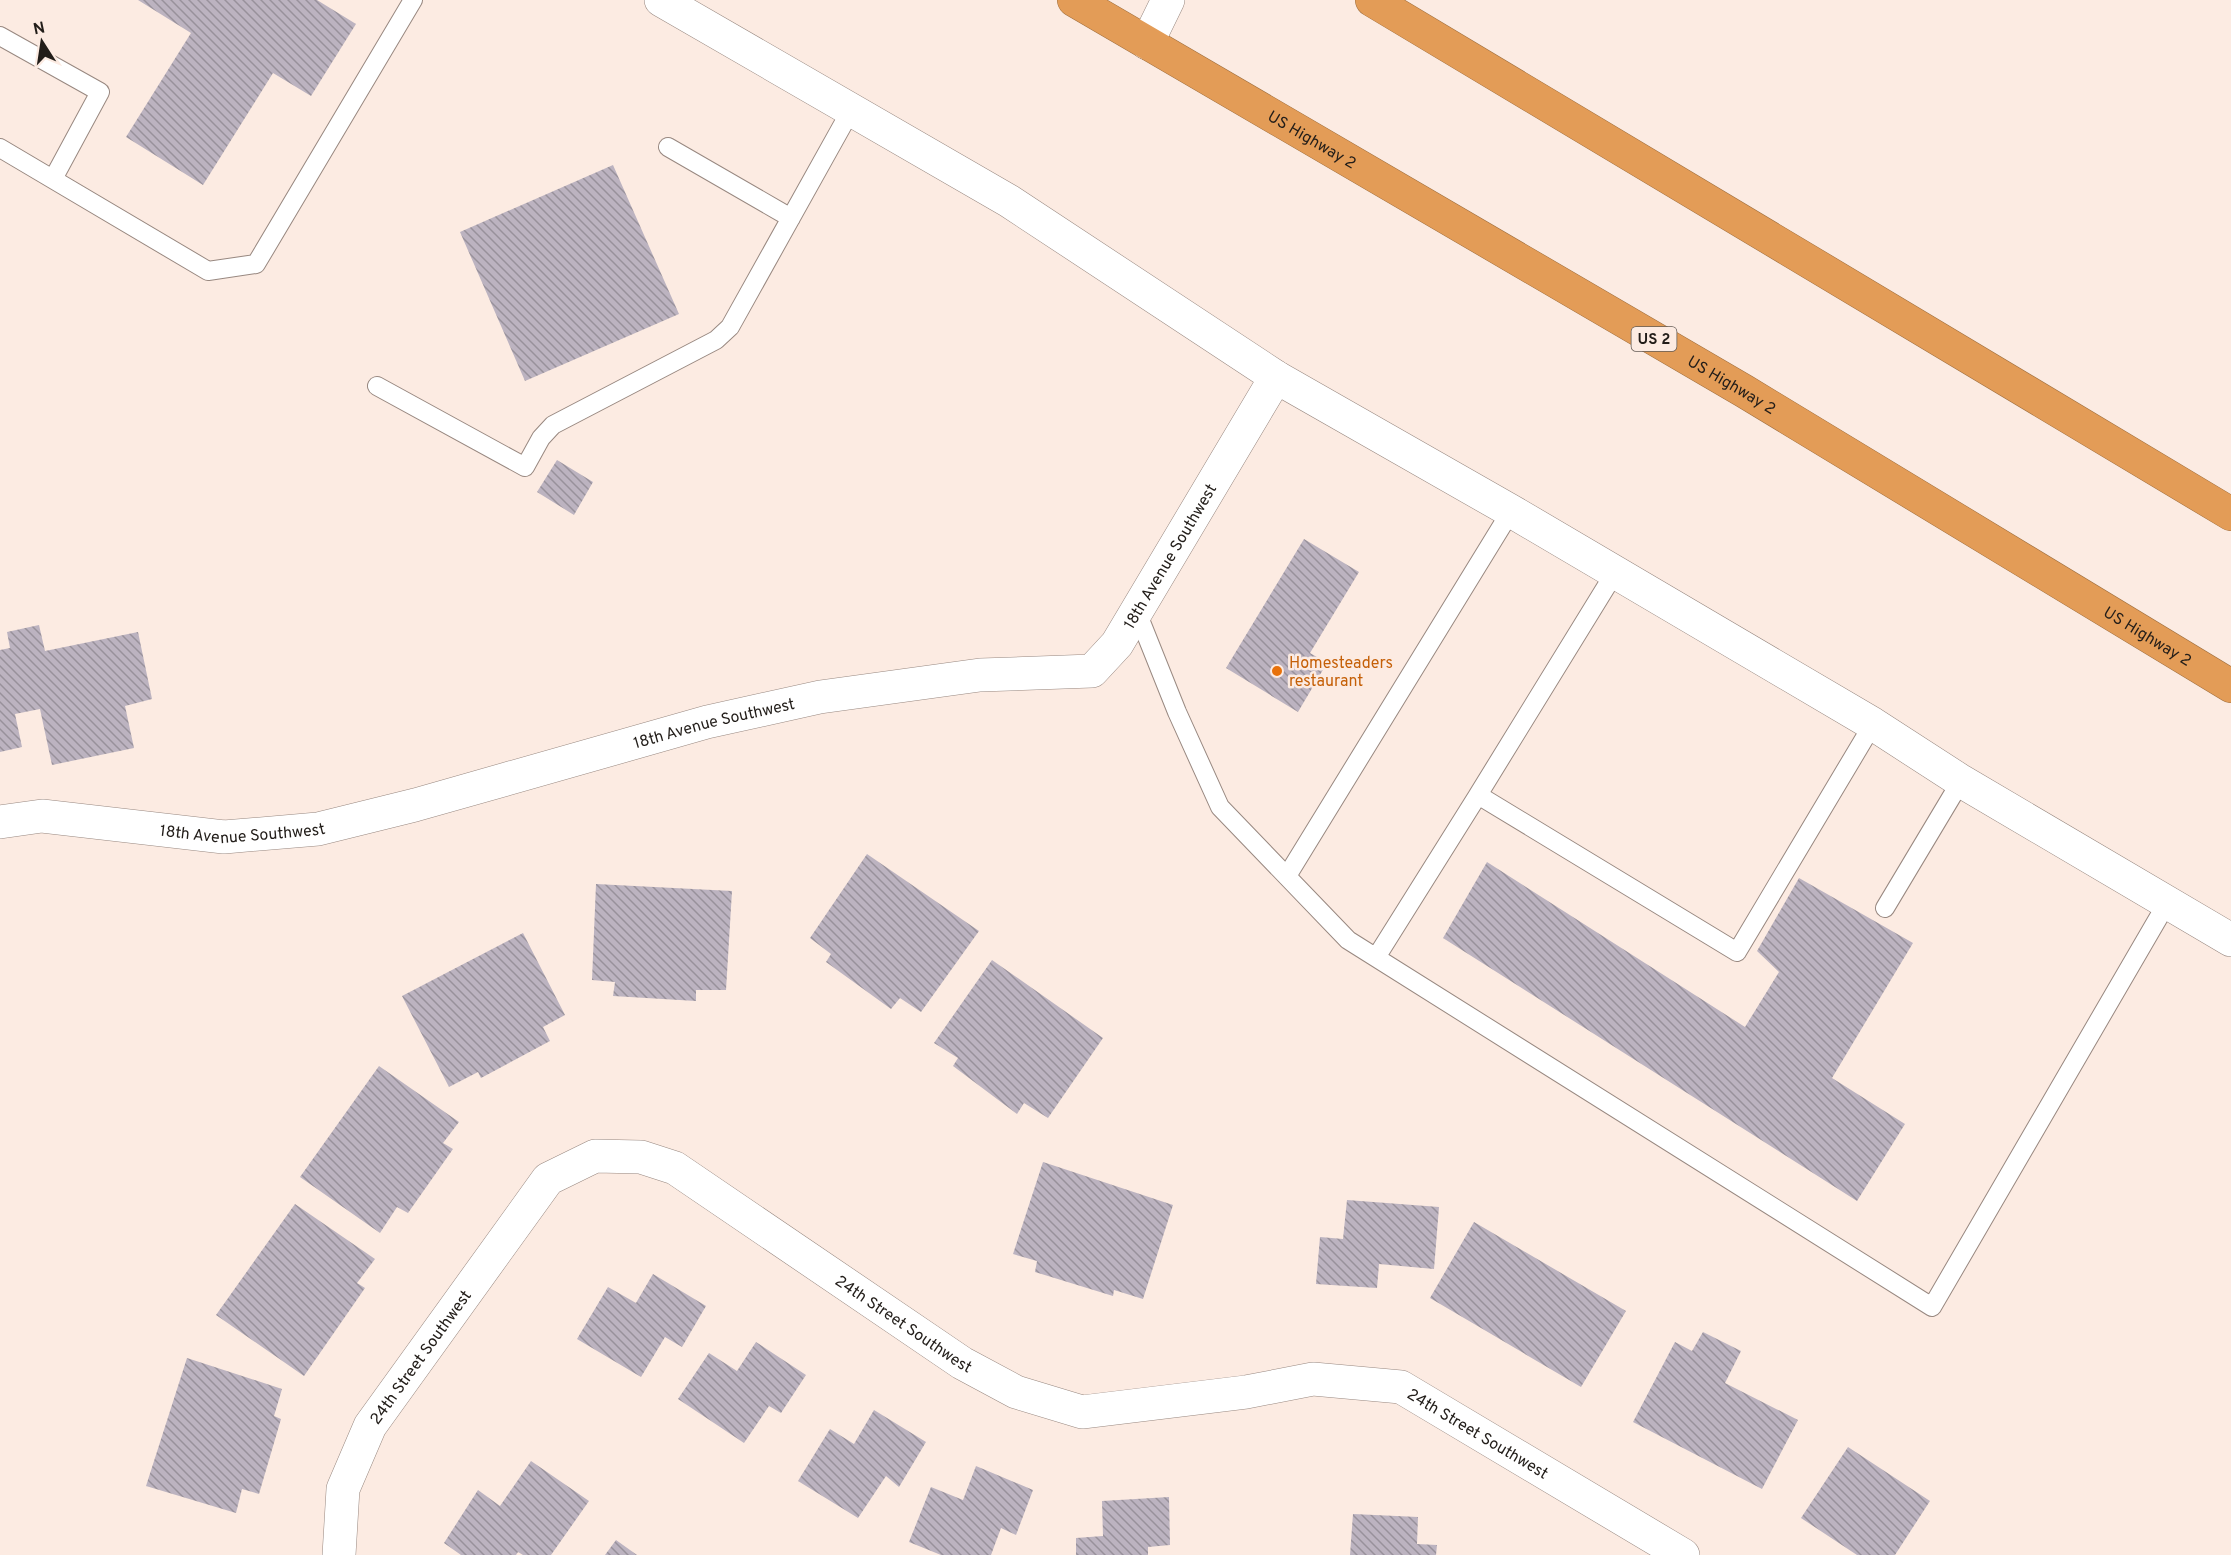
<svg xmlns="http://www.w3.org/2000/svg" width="2231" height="1555" font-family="Overpass,sans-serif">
	<defs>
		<pattern id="building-back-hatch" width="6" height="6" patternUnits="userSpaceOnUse" patternTransform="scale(1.5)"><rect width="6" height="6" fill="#bcb3c0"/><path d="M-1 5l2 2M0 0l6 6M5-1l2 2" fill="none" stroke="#98919b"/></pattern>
	</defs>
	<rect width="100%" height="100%" fill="#fcebe2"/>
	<path fill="url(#building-back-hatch)" d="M 138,0 L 317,0 L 356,24 L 311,96 L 273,73 L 203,185 L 126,137 L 191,33 Z
		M 613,165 L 679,314 L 525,381 L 460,232 Z
		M 557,460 L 593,482 L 574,515 L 537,492 Z
		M 1304,539 L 1359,572 L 1310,653 L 1327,663 L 1298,712 L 1226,668 Z
		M 39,625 L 45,651 L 138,632 L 152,699 L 125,706 L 134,748 L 52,765 L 40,709 L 15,714 L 22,747 L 0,752 L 0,650 L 10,648 L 7,632 Z
		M 867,854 L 979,931 L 921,1012 L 900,998 L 891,1009 L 826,962 L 831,954 L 810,938 Z
		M 1487,862 L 1745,1027 L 1779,972 L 1757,951 L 1799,878 L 1913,943 L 1832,1078 L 1905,1124 L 1857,1201 L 1443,938 Z
		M 596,884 L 732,891 L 726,990 L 696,990 L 696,1001 L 613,996 L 615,982 L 592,980 Z
		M 523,933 L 565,1015 L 543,1027 L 550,1041 L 481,1078 L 478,1072 L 449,1087 L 402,996 Z
		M 992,960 L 1103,1038 L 1048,1118 L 1024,1103 L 1017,1114 L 953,1066 L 958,1058 L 934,1043 Z
		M 379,1066 L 459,1122 L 443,1143 L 453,1149 L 408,1213 L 397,1207 L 380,1233 L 300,1177 Z
		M 1043,1162 L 1173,1205 L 1143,1299 L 1114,1290 L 1113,1296 L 1035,1272 L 1037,1261 L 1013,1254 Z
		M 1347,1200 L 1439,1207 L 1434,1269 L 1379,1264 L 1377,1288 L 1316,1284 L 1320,1237 L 1343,1239 Z
		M 295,1204 L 375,1259 L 357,1283 L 365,1288 L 304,1376 L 216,1315 Z
		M 1474,1222 L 1626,1311 L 1581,1387 L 1430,1298 Z
		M 653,1274 L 706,1306 L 682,1347 L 665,1337 L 641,1377 L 577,1339 L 608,1287 L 636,1303 Z
		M 1703,1332 L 1741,1351 L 1725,1383 L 1798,1420 L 1762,1489 L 1633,1422 L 1675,1342 L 1692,1351 Z
		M 756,1342 L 806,1375 L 781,1413 L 769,1406 L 744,1443 L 678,1399 L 709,1353 L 737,1371 Z
		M 187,1358 L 282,1389 L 274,1416 L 281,1419 L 259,1494 L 242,1489 L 236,1513 L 146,1486 Z
		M 874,1410 L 926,1442 L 899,1487 L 886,1476 L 858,1518 L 798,1481 L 830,1429 L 854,1444 Z
		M 1848,1447 L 1930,1501 L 1895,1555 L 1857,1555 L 1801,1518 Z
		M 531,1461 L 589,1501 L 551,1555 L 523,1555 L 518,1552 L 516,1555 L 461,1555 L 444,1543 L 478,1490 L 500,1506 Z
		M 976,1466 L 1033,1490 L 1016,1535 L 1001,1528 L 991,1555 L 941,1555 L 909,1542 L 931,1487 L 963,1500 Z
		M 1169,1497 L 1170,1545 L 1148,1547 L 1148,1555 L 1076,1555 L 1076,1538 L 1103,1536 L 1102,1501 Z
		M 1353,1514 L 1418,1517 L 1417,1544 L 1437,1545 L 1436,1555 L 1350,1555 Z
		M 616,1540 L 637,1555 L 605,1555 Z"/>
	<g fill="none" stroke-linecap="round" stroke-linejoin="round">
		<defs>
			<path id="lane" d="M 0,36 L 100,92 L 53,179
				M 668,147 L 791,218
				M 0,148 L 208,271 L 256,264 L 413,0
				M 377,386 L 525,467 L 541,438 L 553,425 L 716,340 L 730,327 L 851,110
				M 1614,574 L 1478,795 L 1737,952 L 1873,724
				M 1137,612 L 1177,712 L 1220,807 L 1348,940 L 1932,1307 L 2167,903
				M 1287,876 L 1511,511
				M 1885,908 L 1961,781
				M 1377,956 L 1478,795"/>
			<g id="street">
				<path d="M 661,0 L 1009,201 L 1276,377 L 1511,511 L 1873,724 L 1961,781 L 2231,940"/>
				<path d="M 1147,43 L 1168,0"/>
				<path id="s1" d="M 0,822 L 42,816 L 224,837 L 318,829 L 415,805 L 707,722 L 820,697 L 980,675 L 1092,671 L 1117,644 L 1276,377"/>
				<path id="s2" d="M 339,1555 L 343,1489 L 370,1426 L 548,1179 L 595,1156 L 641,1157 L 675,1168 L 962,1363 L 1016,1392 L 1082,1412 L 1246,1392 L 1313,1379 L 1401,1387 L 1683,1555"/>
			</g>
			<g id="highway">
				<path id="s3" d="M 1074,0 L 1744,391 L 2231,686"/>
				<path d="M 1372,0 L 2231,514"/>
			</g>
		</defs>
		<use href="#lane" stroke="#988880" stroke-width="20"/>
		<use href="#street" stroke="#988880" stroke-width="34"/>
		<use href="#highway" stroke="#9f7041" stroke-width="34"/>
		<use href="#lane" stroke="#fff" stroke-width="18"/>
		<use href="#street" stroke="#fff" stroke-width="33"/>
		<use href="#highway" stroke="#e39c57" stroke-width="33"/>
	</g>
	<circle fill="#e8710a" stroke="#fcebe2" stroke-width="2" cx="1277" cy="671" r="6"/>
	<g text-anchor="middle" stroke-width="5" stroke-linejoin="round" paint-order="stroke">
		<rect fill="#fcebe2" stroke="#635b55" stroke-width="1.5" x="1631.5" y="327" width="45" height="24" rx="4.5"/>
		<g font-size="15" font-weight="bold" fill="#221d19">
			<text x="1654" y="344">US 2</text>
		</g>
		<g font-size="16" fill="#221d19" stroke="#fcebe2">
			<text dy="6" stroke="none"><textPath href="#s3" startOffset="276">US Highway 2</textPath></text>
			<text dy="6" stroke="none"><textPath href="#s3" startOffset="762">US Highway 2</textPath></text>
			<text dy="6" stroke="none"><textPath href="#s1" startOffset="1252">18th Avenue Southwest</textPath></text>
			<text dy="6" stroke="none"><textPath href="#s3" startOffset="1248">US Highway 2</textPath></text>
			<text dy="6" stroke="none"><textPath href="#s1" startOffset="730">18th Avenue Southwest</textPath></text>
			<text dy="6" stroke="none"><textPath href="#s1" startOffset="244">18th Avenue Southwest</textPath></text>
			<text dy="6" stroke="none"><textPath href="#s2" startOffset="850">24th Street Southwest</textPath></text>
			<text dy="6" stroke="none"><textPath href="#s2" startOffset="220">24th Street Southwest</textPath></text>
			<text dy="6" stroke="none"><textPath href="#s2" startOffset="1462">24th Street Southwest</textPath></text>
		</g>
		<g font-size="16" fill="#c56008" stroke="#fcebe2" text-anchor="start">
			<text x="1289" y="668">Homesteaders<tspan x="1289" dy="18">restaurant</tspan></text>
		</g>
	</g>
	<g transform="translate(42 42) rotate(348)" stroke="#fcebe2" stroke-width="4.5" paint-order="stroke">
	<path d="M0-4.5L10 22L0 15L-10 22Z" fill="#221d19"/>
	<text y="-9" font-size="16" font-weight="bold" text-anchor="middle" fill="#221d19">N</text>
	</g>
</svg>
